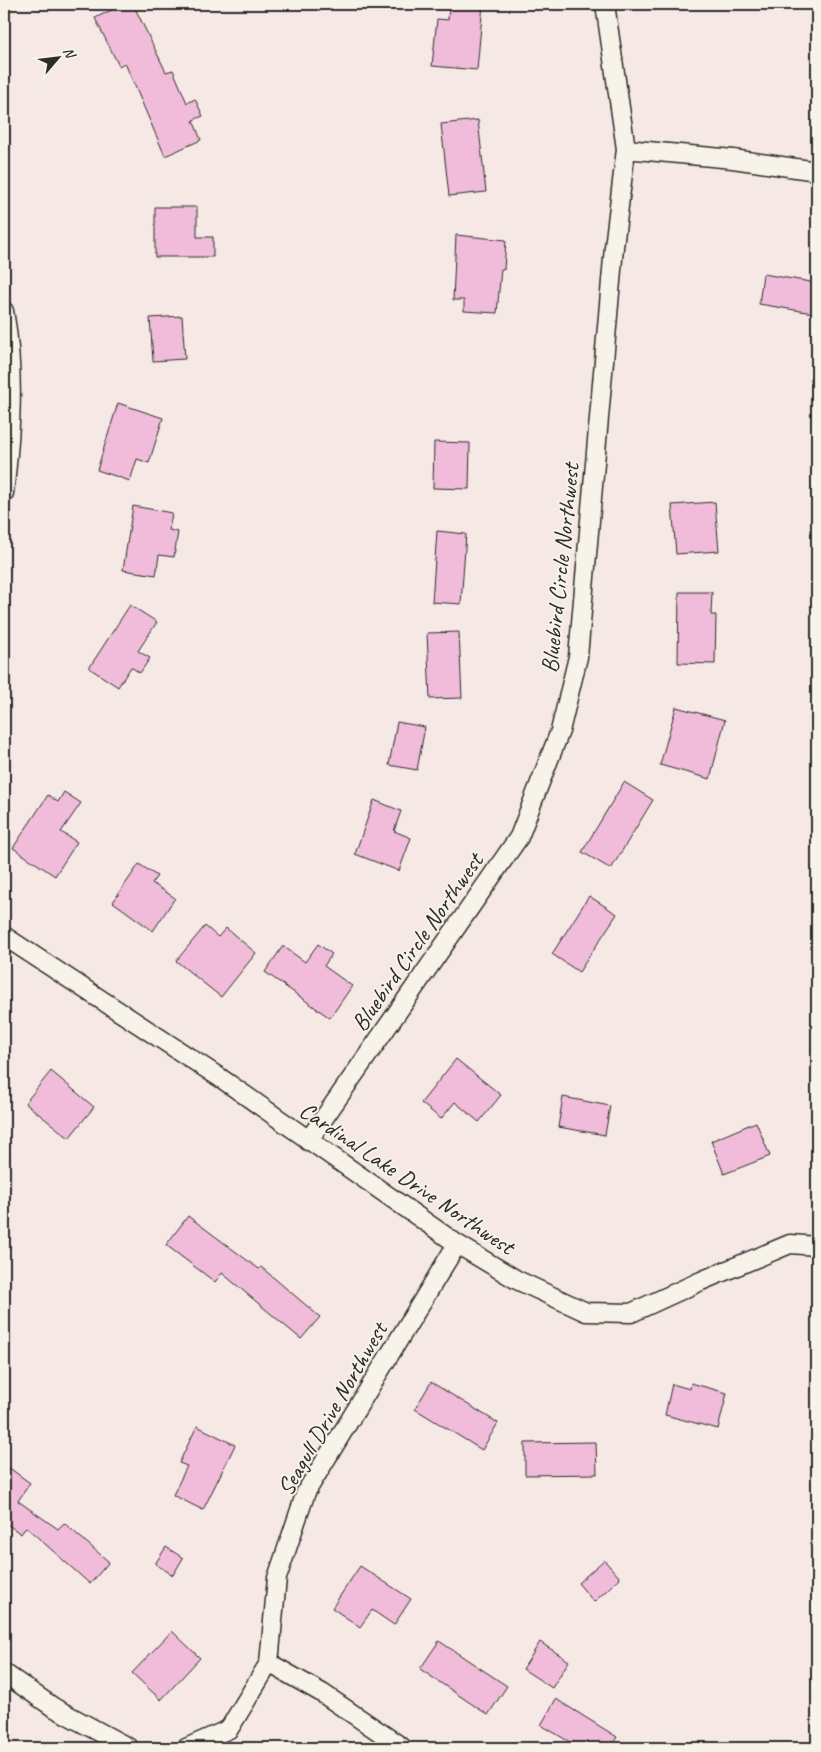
<svg xmlns="http://www.w3.org/2000/svg" width="821" height="1752" font-family="Caveat,sans-serif">
	<rect width="100%" height="100%" fill="#f6e8e5"/>
	<filter id="ink" filterUnits="userSpaceOnUse"><feTurbulence type="fractalNoise" baseFrequency=".02" numOctaves="2"/><feDisplacementMap in="SourceGraphic" scale="10" xChannelSelector="R" yChannelSelector="G"/><feConvolveMatrix kernelMatrix="1 2 1 2 8 2 1 2 1" color-interpolation-filters="sRGB"/></filter>
	<g filter="url(#ink)">
		<path fill="#f0bcd9" stroke="#2b2b2b" d="M 124,4 L 133,4 L 166,72 L 173,70 L 187,103 L 195,99 L 203,116 L 193,120 L 201,140 L 165,156 L 125,63 L 119,66 L 95,18 Z
			M 449,4 L 483,4 L 477,70 L 432,66 L 437,19 L 448,20 Z
			M 478,120 L 486,192 L 449,196 L 441,124 Z
			M 155,207 L 197,207 L 197,237 L 213,237 L 213,257 L 155,257 Z
			M 456,235 L 506,240 L 504,270 L 501,269 L 497,313 L 464,311 L 464,300 L 453,300 Z
			M 763,274 L 817,283 L 813,313 L 759,304 Z
			M 182,316 L 185,359 L 153,361 L 150,318 Z
			M 118,403 L 163,418 L 149,463 L 137,459 L 130,481 L 97,470 Z
			M 434,442 L 470,443 L 469,489 L 433,488 Z
			M 715,502 L 719,551 L 676,554 L 672,505 Z
			M 133,506 L 172,513 L 169,530 L 178,532 L 174,557 L 159,555 L 156,575 L 123,570 Z
			M 437,531 L 466,534 L 461,604 L 432,602 Z
			M 679,592 L 712,592 L 711,615 L 716,615 L 715,664 L 678,663 Z
			M 130,605 L 157,622 L 138,651 L 150,658 L 140,673 L 131,667 L 118,687 L 89,668 Z
			M 459,632 L 462,698 L 430,699 L 427,633 Z
			M 676,707 L 725,720 L 710,779 L 660,765 Z
			M 397,722 L 425,727 L 417,770 L 389,765 Z
			M 624,782 L 653,800 L 611,869 L 582,852 Z
			M 64,792 L 81,803 L 61,832 L 77,842 L 55,876 L 13,848 L 48,795 L 58,802 Z
			M 374,800 L 401,811 L 394,831 L 411,838 L 399,871 L 355,854 Z
			M 139,864 L 157,876 L 152,883 L 175,898 L 153,931 L 113,902 Z
			M 589,896 L 617,914 L 579,972 L 552,954 Z
			M 205,926 L 218,937 L 226,928 L 256,953 L 221,997 L 176,961 Z
			M 318,944 L 332,954 L 324,966 L 352,986 L 330,1018 L 265,972 L 283,946 L 305,962 Z
			M 456,1059 L 501,1095 L 479,1122 L 455,1102 L 441,1119 L 421,1103 Z
			M 51,1071 L 94,1107 L 69,1138 L 25,1103 Z
			M 563,1097 L 610,1106 L 605,1135 L 558,1127 Z
			M 756,1122 L 770,1156 L 724,1174 L 711,1141 Z
			M 188,1216 L 259,1269 L 261,1267 L 320,1317 L 301,1339 L 222,1273 L 215,1282 L 166,1245 Z
			M 431,1382 L 498,1423 L 482,1450 L 415,1409 Z
			M 691,1383 L 727,1393 L 718,1429 L 665,1415 L 672,1384 L 690,1389 Z
			M 197,1426 L 235,1445 L 203,1510 L 173,1495 L 187,1466 L 179,1463 Z
			M 596,1442 L 597,1474 L 525,1475 L 525,1443 Z
			M 4,1464 L 30,1483 L 18,1501 L 58,1529 L 64,1523 L 109,1562 L 90,1584 L 26,1527 L 21,1534 L 4,1522 Z
			M 166,1547 L 183,1558 L 173,1575 L 155,1564 Z
			M 604,1560 L 620,1578 L 594,1602 L 578,1583 Z
			M 360,1566 L 411,1599 L 394,1625 L 372,1610 L 360,1627 L 332,1608 Z
			M 172,1631 L 200,1658 L 161,1700 L 132,1673 Z
			M 439,1641 L 507,1686 L 488,1715 L 420,1669 Z
			M 540,1642 L 569,1661 L 552,1688 L 523,1669 Z
			M 556,1699 L 617,1737 L 610,1748 L 580,1748 L 541,1725 Z"/>
		<g fill="none" stroke-linecap="round" stroke-linejoin="round">
			<defs>
				<path id="minor" d="M 626,149 L 733,159 L 817,171
					M 4,311 C 15,370 11,433 4,493
					M 4,936 L 222,1079 L 457,1244 L 517,1280 L 586,1312 L 631,1313 L 701,1281 L 790,1244 L 817,1246
					M 308,1141 L 519,837 L 560,731 L 578,657 L 614,247 L 626,149 L 605,4
					M 269,1663 L 322,1693 L 403,1748
					M 4,1673 L 53,1707 L 129,1748
					M 186,1748 L 229,1729 L 269,1663 L 277,1578 L 306,1492 L 457,1244"/>
			</defs>
			<use href="#minor" stroke="#2b2b2b" stroke-width="21"/>
			<use href="#minor" stroke="#f7f3e8" stroke-width="18"/>
		</g>
	</g>
	<g text-anchor="middle" stroke-width="4" stroke-linejoin="round" paint-order="stroke">
		<g font-size="24" fill="#2b2b2b" stroke="#f7f3e8">
			<text transform="translate(560 568) rotate(-84)" y="8">Bluebird Circle Northwest</text>
			<text transform="translate(417 942) rotate(-55)" y="8">Bluebird Circle Northwest</text>
			<text transform="translate(407 1178) rotate(34)" y="8">Cardinal Lake Drive Northwest</text>
			<text transform="translate(332 1409) rotate(-60)" y="8">Seagull Drive Northwest</text>
		</g>
	</g>
	<rect width="821" height="1752" fill="none" stroke="#f7f3e8" stroke-width="20"/>
	<rect x="10" y="10" width="801" height="1732" fill="none" stroke="#2b2b2b" stroke-width="2" filter="url(#ink)"/>
	<g transform="translate(58 58) rotate(62)" stroke="#f7f3e8" stroke-width="4" paint-order="stroke">
	<path d="M0-4L9 19L0 12L-9 19Z" fill="#2b2b2b"/>
	<text y="-8" font-size="14" font-weight="bold" text-anchor="middle" fill="#2b2b2b">N</text>
	</g>
</svg>
